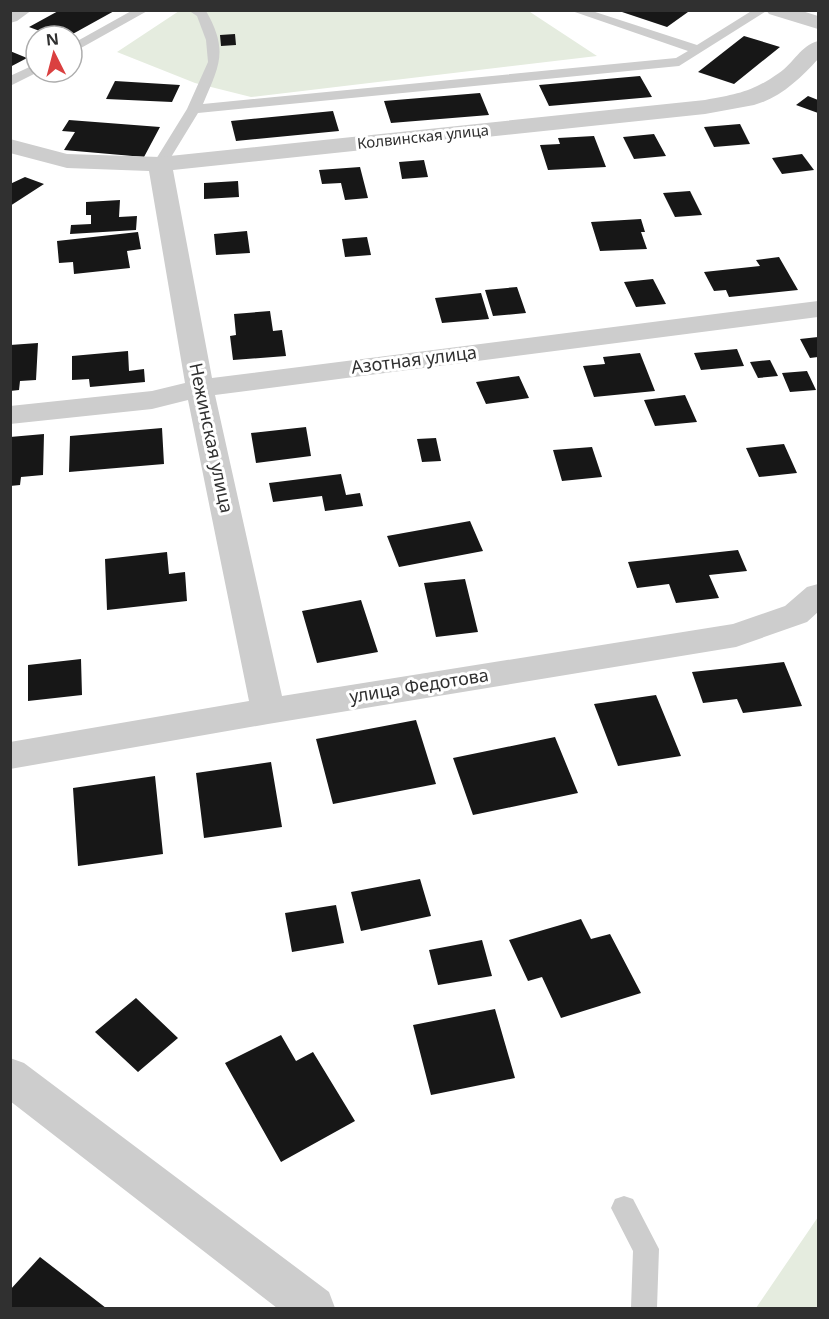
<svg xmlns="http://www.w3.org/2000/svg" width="829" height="1319" font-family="'Noto Sans',sans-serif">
	<rect width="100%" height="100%" fill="#fff"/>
	<path fill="#e5ecdf" d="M 527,10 L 597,56 L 251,97 L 195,83 L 117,52 L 179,11 Z
		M 818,1217 L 818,1308 L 755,1308 L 756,1308 Z"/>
	<path fill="#171717" d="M 60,10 L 116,10 L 69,36 L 53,36 L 29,27 Z
		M 616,10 L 683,10 L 688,12 L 667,27 Z
		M 235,34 L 236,45 L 221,46 L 220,35 Z
		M 744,36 L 780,47 L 734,84 L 698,72 Z
		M 10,51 L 27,58 L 10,67 Z
		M 640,76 L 652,97 L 549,106 L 539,85 Z
		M 115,81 L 180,85 L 172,102 L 106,99 Z
		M 480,93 L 489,115 L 391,123 L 384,101 Z
		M 808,96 L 818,100 L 818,113 L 796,105 Z
		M 333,111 L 339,131 L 236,141 L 231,121 Z
		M 69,120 L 160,127 L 144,157 L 64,150 L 75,132 L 62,131 Z
		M 740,124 L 750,144 L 714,147 L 704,127 Z
		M 654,134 L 666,156 L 634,159 L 623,137 Z
		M 594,136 L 606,167 L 548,170 L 540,145 L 560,144 L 558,138 Z
		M 802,154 L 814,170 L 782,174 L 772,158 Z
		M 424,160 L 428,177 L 402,179 L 399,162 Z
		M 360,167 L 368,198 L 345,200 L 341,183 L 322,184 L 319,170 Z
		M 25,177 L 44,184 L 10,206 L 10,184 Z
		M 238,181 L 239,197 L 204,199 L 204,183 Z
		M 690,191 L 702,215 L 675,217 L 663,193 Z
		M 120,200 L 119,217 L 137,216 L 136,230 L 70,234 L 71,225 L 91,224 L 91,215 L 86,215 L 86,202 Z
		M 641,219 L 645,232 L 641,232 L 647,249 L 600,251 L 591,222 Z
		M 247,231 L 250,253 L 216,255 L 214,234 Z
		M 138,232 L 141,249 L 127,251 L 130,268 L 74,274 L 73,262 L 59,263 L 57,241 Z
		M 367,237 L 371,255 L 345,257 L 342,239 Z
		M 779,257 L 798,290 L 729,297 L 726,290 L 714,291 L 704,272 L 760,266 L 756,260 Z
		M 653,279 L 666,304 L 636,307 L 624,282 Z
		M 517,287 L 526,313 L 493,316 L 485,290 Z
		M 481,293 L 489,319 L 442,323 L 435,298 Z
		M 270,311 L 273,331 L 282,330 L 286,356 L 233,360 L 230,336 L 236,335 L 234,314 Z
		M 818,337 L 818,357 L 810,358 L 800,339 Z
		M 38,343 L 36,380 L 20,381 L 19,390 L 10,391 L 10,345 Z
		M 737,349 L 744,366 L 701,370 L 694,353 Z
		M 128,351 L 129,371 L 144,369 L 145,382 L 90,387 L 89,379 L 72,380 L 72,356 Z
		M 640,353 L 655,391 L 594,397 L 583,366 L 605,364 L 603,357 Z
		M 770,360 L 778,376 L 758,378 L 750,362 Z
		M 807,371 L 816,390 L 790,392 L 782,373 Z
		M 519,376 L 529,398 L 486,404 L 476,382 Z
		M 685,395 L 697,422 L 655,426 L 644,400 Z
		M 306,427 L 311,456 L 256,463 L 251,433 Z
		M 162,428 L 164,464 L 69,472 L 70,436 Z
		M 44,434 L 43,475 L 21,477 L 20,485 L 10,486 L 10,437 Z
		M 436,438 L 441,461 L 422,462 L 417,439 Z
		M 784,444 L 797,473 L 759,477 L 746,448 Z
		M 592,447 L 602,477 L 562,481 L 553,450 Z
		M 341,474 L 346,495 L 360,493 L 363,506 L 325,511 L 322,496 L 273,502 L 269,483 Z
		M 470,521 L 483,551 L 399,567 L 387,536 Z
		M 738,550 L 747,571 L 709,575 L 719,598 L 676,603 L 669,584 L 637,588 L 628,562 Z
		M 167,552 L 169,574 L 185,572 L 187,601 L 107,610 L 105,559 Z
		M 465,579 L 478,632 L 436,637 L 424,583 Z
		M 361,600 L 378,652 L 317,663 L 302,611 Z
		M 81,659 L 82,695 L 28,701 L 28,665 Z
		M 784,662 L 802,706 L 743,713 L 737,699 L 703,703 L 692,672 Z
		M 656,695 L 681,756 L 618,766 L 594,704 Z
		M 416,720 L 436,784 L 333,804 L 316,739 Z
		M 555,737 L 578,793 L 473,815 L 453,758 Z
		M 271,762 L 282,827 L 204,838 L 196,773 Z
		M 155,776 L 163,854 L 78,866 L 73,788 Z
		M 420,879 L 431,916 L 361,931 L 351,892 Z
		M 336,905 L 344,943 L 292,952 L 285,913 Z
		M 581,919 L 591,939 L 610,934 L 641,993 L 561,1018 L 542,977 L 528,981 L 509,940 Z
		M 482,940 L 492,976 L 438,985 L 429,950 Z
		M 136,998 L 178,1038 L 138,1072 L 95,1032 Z
		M 495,1009 L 515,1078 L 431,1095 L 413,1025 Z
		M 281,1035 L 296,1061 L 313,1052 L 355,1121 L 281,1162 L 225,1063 Z
		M 40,1257 L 106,1308 L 10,1308 L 10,1290 Z"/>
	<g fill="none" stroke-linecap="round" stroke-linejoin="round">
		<path fill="#cdcdcd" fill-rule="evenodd" d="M 133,10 L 149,10 L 72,53 L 72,44 Z
			M 188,10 L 206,11 C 229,51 219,66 203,104 L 676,58 L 688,51 L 569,10 L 589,10 L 697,45 L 753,10 L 768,10 L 679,66 L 198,113 L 165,167 L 160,168 L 153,164 L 187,109 L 208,62 L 206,40 L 197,16 Z
			M 36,64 L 36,72 L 38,72 L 10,86 L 10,76 Z
			M 624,1196 L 633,1199 L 659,1249 L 657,1308 L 631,1308 L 633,1251 L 611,1208 L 615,1199 Z"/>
		<path fill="#cdcdcd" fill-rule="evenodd" d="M 10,10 L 32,10 L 17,21 L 10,23 Z
			M 766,10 L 799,10 L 818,16 L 818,29 L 769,14 Z
			M 818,41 L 818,59 C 801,78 780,98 754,105 L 705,114 L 173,170 L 212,378 L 818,301 L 818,317 L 215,395 L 282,696 L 733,624 L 785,606 L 807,587 L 818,584 L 818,612 L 807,622 L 736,647 L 268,724 L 10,769 L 10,742 L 249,701 L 188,400 L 152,409 L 10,424 L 10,406 L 152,391 L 185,383 L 149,171 L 67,168 L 10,153 L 10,139 L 67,154 L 160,157 L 705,100 C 737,94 752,92 779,73 C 793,64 801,45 818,41 Z
			M 10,1058 L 24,1063 L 329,1292 L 335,1308 L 277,1308 L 10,1101 Z"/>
	</g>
	<g text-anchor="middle" stroke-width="6" stroke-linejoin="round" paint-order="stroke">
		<g font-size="15" fill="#303030" stroke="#fff">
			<text transform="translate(423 137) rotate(-6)" y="5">Колвинская улица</text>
		</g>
		<g font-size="18" fill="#303030" stroke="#fff">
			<text transform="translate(414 360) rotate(-7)" y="6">Азотная улица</text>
			<text transform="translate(211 438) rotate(78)" y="6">Нежинская улица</text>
			<text transform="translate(419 686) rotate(-9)" y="6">улица Федотова</text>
		</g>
	</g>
	<rect width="829" height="1319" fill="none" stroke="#303030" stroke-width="24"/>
	<g transform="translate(54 54) rotate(354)"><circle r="28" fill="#ffffff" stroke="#acacac" stroke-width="1.5"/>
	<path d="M0-4.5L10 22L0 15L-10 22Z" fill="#da4040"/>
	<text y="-9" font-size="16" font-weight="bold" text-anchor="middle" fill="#303030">N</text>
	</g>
</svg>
